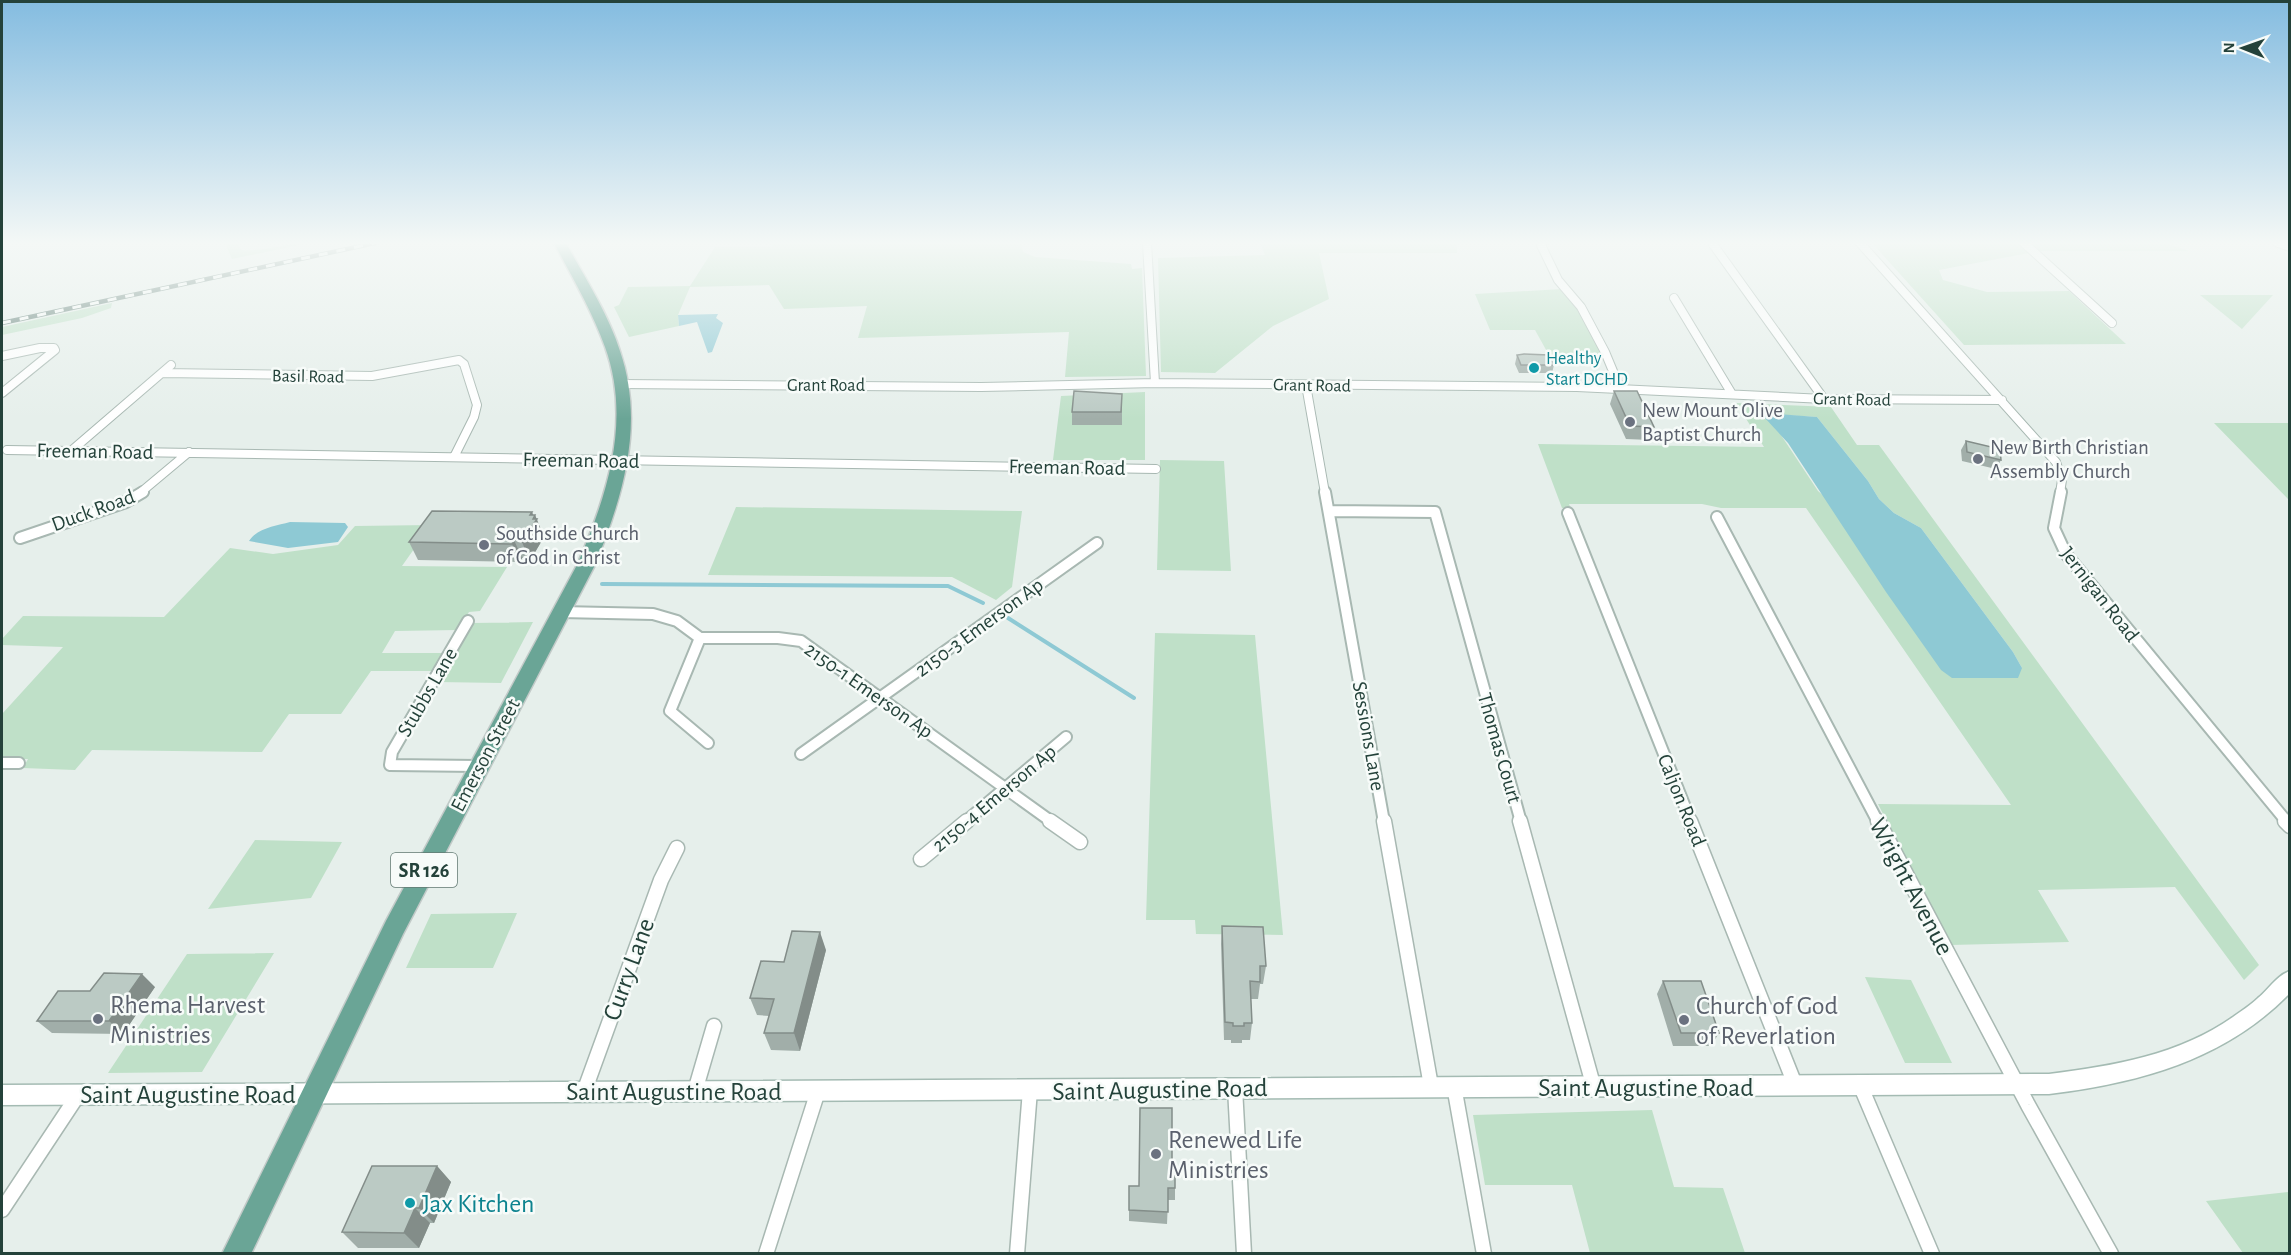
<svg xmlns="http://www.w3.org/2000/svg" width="2291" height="1255" font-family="'Alegreya Sans',sans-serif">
	<rect width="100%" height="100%" fill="#e6efeb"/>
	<path fill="#bfe0c8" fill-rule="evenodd" d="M 225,243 L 238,243 L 241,250 C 264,252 286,243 309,243 L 232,259 Z
		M 773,243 L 1021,243 L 1023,252 L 1035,257 L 1131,264 L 1132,269 L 1142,268 L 1146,376 L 1065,377 L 1069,332 L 858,338 L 867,306 L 784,309 L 769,285 L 690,287 L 678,315 L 679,326 L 629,337 L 614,307 L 619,305 L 628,287 L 690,286 L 715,247 L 771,247 Z
		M 1260,243 L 1457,243 L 1457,253 L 1319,253 L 1329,299 L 1273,326 L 1215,373 L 1161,372 L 1158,258 L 1265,255 Z
		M 1872,243 L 2019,243 L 2029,253 L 1939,270 L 1943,280 L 1987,292 L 2069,291 L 2126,344 L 1964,345 Z
		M 2029,243 L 2165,243 L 2189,251 L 2037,251 Z
		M 1562,289 L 1576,305 L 1603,357 L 1550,357 L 1535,330 L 1490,330 L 1475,294 Z
		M 2200,295 L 2273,295 L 2242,329 Z
		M 112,303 L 111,308 L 82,318 L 2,335 L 2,327 Z
		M 1145,392 L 1145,460 L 1053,460 L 1061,396 Z
		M 1736,403 L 1831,407 L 1857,445 L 1879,445 L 2259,965 L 2244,980 L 2175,887 L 2038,890 L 2069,942 L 1950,945 L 1878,804 L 2011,805 L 1806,508 L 1721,508 L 1702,504 L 1569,504 L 1571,509 L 1562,508 L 1538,444 L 1764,447 ZM 1767,414 L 1817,417 L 1868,481 L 1879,499 L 1894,513 L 1921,528 L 2013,652 L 2022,668 L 1818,491 Z
		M 2214,423 L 2289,423 L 2289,500 Z
		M 1160,460 L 1224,461 L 1231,571 L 1157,570 Z
		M 736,507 L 1022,511 L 1012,587 L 996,600 L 952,577 L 708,575 Z
		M 431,525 L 402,566 L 507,567 L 480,611 L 469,612 L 458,630 L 395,631 L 382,653 L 445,653 L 434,671 L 371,671 L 341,714 L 289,714 L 262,752 L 92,750 L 75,770 L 23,768 L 28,759 L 2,759 L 2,714 L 63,647 L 2,645 L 2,639 L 23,616 L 164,617 L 230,548 L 273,554 L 338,545 L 355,526 Z
		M 533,622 L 501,683 L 437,682 L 472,623 Z
		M 1155,633 L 1255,635 L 1283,935 L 1196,934 L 1195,920 L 1146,920 Z
		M 255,840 L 342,842 L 311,898 L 208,909 Z
		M 517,913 L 493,968 L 406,968 L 431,914 Z
		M 274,953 L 202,1072 L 108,1073 L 187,954 Z
		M 1865,977 L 1911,980 L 1952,1063 L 1905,1063 Z
		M 1652,1110 L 1674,1187 L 1723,1188 L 1745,1253 L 1590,1253 L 1572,1185 L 1485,1185 L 1473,1115 Z
		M 2289,1192 L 2289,1253 L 2243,1253 L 2206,1201 Z"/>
	<path fill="#8ec9d4" d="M 718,314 L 716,318 L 723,323 L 712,352 L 708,353 L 697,322 L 679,326 L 678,315 Z
		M 1767,413 L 1817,417 L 1868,481 L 1879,499 L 1894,513 L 1921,528 L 2013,652 L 2022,668 L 2018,678 L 1952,678 L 1941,670 L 1886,592 L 1788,443 L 1764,417 Z
		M 290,522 L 345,523 L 348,527 L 338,542 L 288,548 L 249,541 C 257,528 276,526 290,522 Z"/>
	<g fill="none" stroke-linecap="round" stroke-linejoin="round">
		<path stroke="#8ec9d4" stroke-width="4" d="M 602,584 L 948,586 L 983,603
			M 1008,618 L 1134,698"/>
		<defs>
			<path id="minor-far2" d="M 1147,243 L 1155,383
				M 1540,243 L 1558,280 L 1581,307 L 1605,352 L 1620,388
				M 1712,243 L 1824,399
				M 1860,243 L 2056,462 L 2062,480 L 2060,493
				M 2024,243 L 2112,323
				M 2278,243 L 2290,247
				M 1674,298 L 1732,394
				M 2,356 L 40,348 L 54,348 L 55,350 L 2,393
				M 162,373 L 372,376 L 459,360 L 464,364 L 477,405 L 474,417 L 454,457
				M 622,384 L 981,387 L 1155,383 L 1577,387 L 1824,399 L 2002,400
				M 1306,385 L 1325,493
				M 7,450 L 1156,469
				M 71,451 L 171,365
				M 140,493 L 189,452"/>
			<path id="minor-far1" d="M 1325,492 L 1384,822
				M 2061,492 L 2054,528 L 2066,554 L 2287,822
				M 1329,511 L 1435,512 L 1521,822
				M 1568,513 L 1691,822
				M 1717,517 L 1878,822
				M 20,538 L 126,502 L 143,492
				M 561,612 L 653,614 L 677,621 L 700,638 L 778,638 L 801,641 L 1052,822
				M 468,621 L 392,752 L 390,765 L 478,766
				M 700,638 L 670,711 L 708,743
				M 801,754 L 1097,543
				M 2,763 L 19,763
				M 965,822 L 1066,737"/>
			<path id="minor" d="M 1050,821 L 1080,842
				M 1384,821 L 1431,1086
				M 1520,821 L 1594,1088
				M 1690,821 L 1796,1087
				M 1878,821 L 2028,1105 L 2111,1254
				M 2285,821 L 2290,826
				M 921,859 L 967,821
				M 1454,1086 L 1484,1254
				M 1861,1087 L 1932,1254
				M 1235,1088 L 1244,1254
				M 695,1091 L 714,1026
				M 584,1092 L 661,880 L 677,848
				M 2,1210 L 78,1095
				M 766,1254 L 818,1091
				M 1017,1254 L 1030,1090"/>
			<path id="secondary" d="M 2290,971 L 2290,993 C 2225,1060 2139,1083 2049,1094 L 2,1105 L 2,1085 L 2049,1074 C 2113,1066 2179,1055 2233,1017 C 2241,1011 2251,1005 2258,998 C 2269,989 2277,975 2290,971 Z"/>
			<path id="primary" d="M 554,243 L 566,243 C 585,278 608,313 620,351 C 645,424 623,496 595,565 L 403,934 L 251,1254 L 222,1254 L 386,921 L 577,565 C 607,496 632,421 605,347 C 592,311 572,277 554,243 Z"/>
		</defs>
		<use href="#minor-far2" stroke="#a8b8b2" stroke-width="10"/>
		<use href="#minor-far1" stroke="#a8b8b2" stroke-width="14"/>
		<use href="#minor" stroke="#a8b8b2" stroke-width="17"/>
		<use href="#secondary" stroke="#a4bbb3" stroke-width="3"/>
		<use href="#primary" stroke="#c2cac8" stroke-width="3"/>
		<use href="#minor-far2" stroke="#fff" stroke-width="8"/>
		<use href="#minor-far1" stroke="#fff" stroke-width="10"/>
		<use href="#minor" stroke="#fff" stroke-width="14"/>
		<use href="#secondary" fill="#fff" fill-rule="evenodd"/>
		<use href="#primary" fill="#6aa596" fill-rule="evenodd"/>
		<defs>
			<path id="rail" d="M 2,323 L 375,243"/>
		</defs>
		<use href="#rail" stroke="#5f7d75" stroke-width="4.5"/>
		<use href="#rail" stroke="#f7fbf9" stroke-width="3" stroke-dasharray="9" stroke-linecap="butt"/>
	</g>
	<path fill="#a1aea9" d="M 1517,355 L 1554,365 L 1552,373 L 1519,373 L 1515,364 Z
		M 1614,391 L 1654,427 L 1650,440 L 1626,439 L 1610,404 Z
		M 1122,407 L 1122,425 L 1072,425 L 1072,412 Z
		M 1966,441 L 2001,460 L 1996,469 L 1962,461 L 1961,450 Z
		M 532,512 L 533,515 L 535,515 L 544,537 L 534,554 L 529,558 L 522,558 L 520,562 L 418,560 L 409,542 Z
		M 1222,926 L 1266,966 L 1263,984 L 1260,984 L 1258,999 L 1251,999 L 1252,1023 L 1250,1040 L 1242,1040 L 1242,1043 L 1231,1043 L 1231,1040 L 1224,1040 L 1221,944 Z
		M 826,950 L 800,1051 L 771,1050 L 764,1033 L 769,1016 L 757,1015 L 750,998 L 784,962 Z
		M 1663,981 L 1719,1033 L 1711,1046 L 1673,1046 L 1657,994 Z
		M 155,987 L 123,1034 L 52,1033 L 37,1021 L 90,991 Z
		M 437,1166 L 451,1182 L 434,1223 L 430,1223 L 419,1248 L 358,1248 L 342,1232 Z
		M 1172,1175 L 1175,1188 L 1175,1200 L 1168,1200 L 1167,1224 L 1129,1221 L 1129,1186 L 1139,1186 Z"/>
	<path fill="#838d89" d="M 532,512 L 534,518 L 535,515 L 544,537 L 534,554 L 529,558 L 521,540 Z
		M 514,540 L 522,558 L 520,562 L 512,544 Z
		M 820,932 L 826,950 L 800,1051 L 794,1033 Z
		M 142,974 L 155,987 L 123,1034 L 109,1021 Z
		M 437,1166 L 451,1182 L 434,1223 L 419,1208 Z
		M 415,1208 L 430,1223 L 419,1248 L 404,1233 Z"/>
	<path fill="#bbcac4" stroke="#838d89" stroke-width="1.5" d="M 1524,354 L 1549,355 L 1554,365 L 1521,365 L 1517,355 Z
		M 1074,391 L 1122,394 L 1121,412 L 1072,412 Z
		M 1614,391 L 1637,391 L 1654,427 L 1630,426 Z
		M 1966,441 L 2000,449 L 2001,460 L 1967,452 Z
		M 432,511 L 532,512 L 530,515 L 535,515 L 533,519 L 537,519 L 526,536 L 521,540 L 514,540 L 512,544 L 409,542 Z
		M 1222,926 L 1263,927 L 1266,966 L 1260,966 L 1260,982 L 1250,981 L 1252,1023 L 1244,1023 L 1244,1026 L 1233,1026 L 1233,1023 L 1225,1022 Z
		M 792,931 L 820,932 L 794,1033 L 764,1033 L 774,999 L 750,998 L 761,961 L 784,962 Z
		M 104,973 L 142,974 L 109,1021 L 37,1021 L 58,991 L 90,991 Z
		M 1663,981 L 1701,981 L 1719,1033 L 1681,1033 Z
		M 1140,1108 L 1172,1108 L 1172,1175 L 1175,1175 L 1175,1188 L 1168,1188 L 1168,1212 L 1129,1210 L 1129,1186 L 1139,1186 Z
		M 372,1166 L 437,1166 L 419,1208 L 415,1208 L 404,1233 L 342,1232 Z"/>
	<linearGradient id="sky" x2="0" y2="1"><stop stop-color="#84bce0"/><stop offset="0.58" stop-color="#f4f8f6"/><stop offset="1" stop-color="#f4f8f6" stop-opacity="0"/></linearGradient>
	<rect width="2291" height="419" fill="url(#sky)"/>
	<g fill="#0f9aa8" stroke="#f7fbf9" stroke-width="2">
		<circle cx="1534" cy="368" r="6"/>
		<circle cx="410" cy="1203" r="6"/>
	</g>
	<g fill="#6b7280" stroke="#f7fbf9" stroke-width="2">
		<circle cx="1630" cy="422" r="6"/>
		<circle cx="1978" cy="459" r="6"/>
		<circle cx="484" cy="545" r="6"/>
		<circle cx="98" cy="1019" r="6"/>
		<circle cx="1684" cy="1020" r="6"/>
		<circle cx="1156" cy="1154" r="6"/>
	</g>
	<g text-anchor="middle" stroke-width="5" stroke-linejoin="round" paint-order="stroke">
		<g font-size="18" fill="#0d838f" stroke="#f7fbf9" text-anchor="start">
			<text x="1546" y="364">Healthy<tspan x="1546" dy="21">Start DCHD</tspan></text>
		</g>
		<g font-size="18" fill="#24423a" stroke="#f7fbf9">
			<text transform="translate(308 376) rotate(1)" y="6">Basil Road</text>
			<text x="826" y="391">Grant Road</text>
			<text transform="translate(1312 385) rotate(1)" y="6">Grant Road</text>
			<text transform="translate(1852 399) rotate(1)" y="6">Grant Road</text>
		</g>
		<rect fill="#f7fbf9" stroke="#637a73" stroke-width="1.5" x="391" y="853" width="66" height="34" rx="4.5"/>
		<g font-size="20" font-weight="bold" fill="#24423a">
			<text x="424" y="877">SR 126</text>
		</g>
		<g font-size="21" fill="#5b616d" stroke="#f7fbf9" text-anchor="start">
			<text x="1642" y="417">New Mount Olive<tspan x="1642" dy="24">Baptist Church</tspan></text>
			<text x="1990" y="454">New Birth Christian<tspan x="1990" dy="24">Assembly Church</tspan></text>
			<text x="496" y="540">Southside Church<tspan x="496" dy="24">of God in Christ</tspan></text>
		</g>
		<g font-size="21" fill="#24423a" stroke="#f7fbf9">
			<text transform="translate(95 451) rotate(1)" y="7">Freeman Road</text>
			<text transform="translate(581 460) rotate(1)" y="7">Freeman Road</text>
			<text transform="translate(1067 467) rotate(1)" y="7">Freeman Road</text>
			<text transform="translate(93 510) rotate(-20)" y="7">Duck Road</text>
			<text transform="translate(2100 594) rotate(52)" y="7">Jernigan Road</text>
			<text transform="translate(979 627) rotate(-36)" y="7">2150-3 Emerson Ap</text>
			<text transform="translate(869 690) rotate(35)" y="7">2150-1 Emerson Ap</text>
			<text transform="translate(427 692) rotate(-60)" y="7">Stubbs Lane</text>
			<text transform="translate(1369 736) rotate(80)" y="7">Sessions Lane</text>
			<text transform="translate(1500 748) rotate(74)" y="7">Thomas Court</text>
			<text transform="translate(485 755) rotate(-62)" y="7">Emerson Street</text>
			<text transform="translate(994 798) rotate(-40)" y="7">2150-4 Emerson Ap</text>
			<text transform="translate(1682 800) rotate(68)" y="7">Caljon Road</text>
		</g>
		<g font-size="26" fill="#24423a" stroke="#f7fbf9">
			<text transform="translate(1912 886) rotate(62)" y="9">Wright Avenue</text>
			<text transform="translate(628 969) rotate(-70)" y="9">Curry Lane</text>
			<text x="1646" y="1096">Saint Augustine Road</text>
			<text transform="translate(1160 1089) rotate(-1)" y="9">Saint Augustine Road</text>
			<text x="674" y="1100">Saint Augustine Road</text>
			<text x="188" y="1103">Saint Augustine Road</text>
		</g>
		<g font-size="26" fill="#5b616d" stroke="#f7fbf9" text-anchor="start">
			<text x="110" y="1013">Rhema Harvest<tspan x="110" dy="30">Ministries</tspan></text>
			<text x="1696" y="1014">Church of God<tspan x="1696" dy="30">of Reverlation</tspan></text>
			<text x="1168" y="1148">Renewed Life<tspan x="1168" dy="30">Ministries</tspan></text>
		</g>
		<g font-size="26" fill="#0d838f" stroke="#f7fbf9" text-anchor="start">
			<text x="422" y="1212">Jax Kitchen</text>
		</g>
	</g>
	<rect width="2291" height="1255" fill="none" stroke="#24423a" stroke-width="6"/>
	<g transform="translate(2243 48) rotate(271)" stroke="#f7fbf9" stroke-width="4.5" paint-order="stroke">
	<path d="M0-4.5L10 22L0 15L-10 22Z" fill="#24423a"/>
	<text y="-9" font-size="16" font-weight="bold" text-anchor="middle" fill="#24423a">N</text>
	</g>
</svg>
